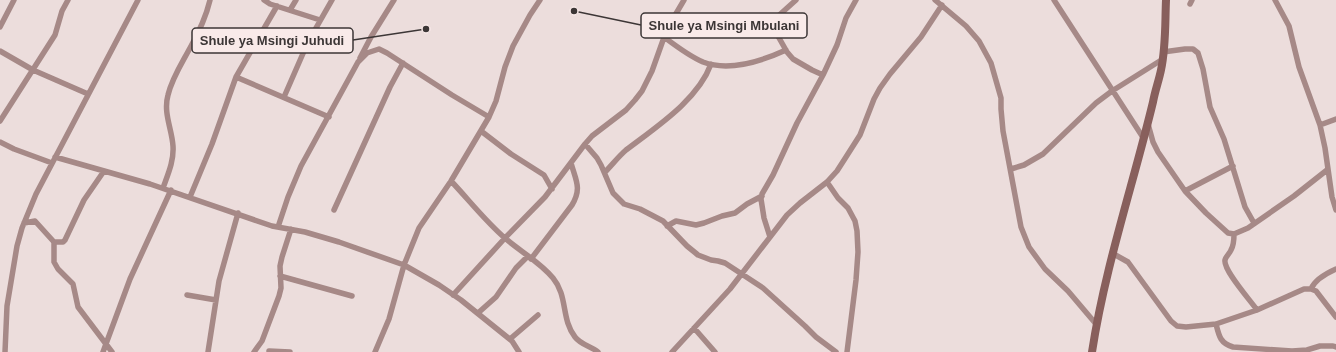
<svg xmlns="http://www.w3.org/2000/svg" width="1336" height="352" font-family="Helvetica,sans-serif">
	<rect width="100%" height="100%" fill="#ecdddc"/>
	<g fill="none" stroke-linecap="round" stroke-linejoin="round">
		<path stroke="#a68987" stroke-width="5.5" d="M 264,0 L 270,4 L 320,20
			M 796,0 L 776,18 L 773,24 L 774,29 L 787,52 L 793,59 L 812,70 L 823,75
			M 935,0 L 966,26 L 979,41 L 991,63 L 1001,98 L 1001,109 L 1003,131 L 1021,227 L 1029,247 L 1045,269 L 1068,291 L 1096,324
			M 1054,0 L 1144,139
			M 1275,0 L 1289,26 L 1299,67 L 1320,125 L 1325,148 L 1332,197 L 1336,210
			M 1190,4 L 1192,0
			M 290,10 L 296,0
			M 0,27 L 14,0
			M 664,37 C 676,46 689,56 703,62 C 729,72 762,61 786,50
			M 0,51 L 33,70 L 88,94
			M 1163,52 L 1185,49 L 1193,49 L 1198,53 L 1203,69 L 1210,107 L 1224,139 L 1245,207 L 1254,223
			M 360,58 L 371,37 L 394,0
			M 236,77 L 329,117
			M 284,97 L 308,42 L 332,0
			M 0,121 L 55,35 L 62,11 L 68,0
			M 1148,124 L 1153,142 L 1158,152 L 1185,191 L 1206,213 L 1228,233 L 1234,234 L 1248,228 L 1294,196 L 1327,170
			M 1320,125 L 1336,119
			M 481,131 L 511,154 L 544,175 L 552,189
			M 0,142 L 14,149 L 52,163
			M 585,144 L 597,158 L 601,165 L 613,193 L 624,204 L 640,209 L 663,221 L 687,246 L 698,255 L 711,260 L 718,261 L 725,263 L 763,288 L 805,326 L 816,337 L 836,352
			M 55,157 L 150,184 L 272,226 L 305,232 L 339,242 L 404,265 L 439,285 L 461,300 L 512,341 L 519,352
			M 1011,169 L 1024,165 L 1043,154 L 1096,103 L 1112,91 L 1163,59
			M 605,172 C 612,165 618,157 626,150 C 656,127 698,100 711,64
			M 451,181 C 469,200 486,222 506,239 C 521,252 540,262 553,278 C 568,296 561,319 575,337 C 581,345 591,346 598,352
			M 827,182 L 838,198 L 848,208 L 855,221 L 857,231 L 858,252 L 856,280 L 847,352
			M 163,188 C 168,174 174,161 173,146 C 172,129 163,113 168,95 C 172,78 182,63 190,48 C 199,32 206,17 210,0
			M 1185,191 L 1233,166
			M 190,197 L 212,144 L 236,77 L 277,6
			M 334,210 L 390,87 L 403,63
			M 24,223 L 35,221 L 54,242 L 54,262 L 58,269 L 73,284 L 78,307 L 112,352
			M 667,226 L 676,221 L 696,225 L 704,223 L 722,216 L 735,213 L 747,204 L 762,196
			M 278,227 L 288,197 L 301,166 L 358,62 L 367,53 L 379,49 L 387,53 L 452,95 L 489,117
			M 1234,234 C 1234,239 1234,245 1231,250 C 1230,253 1226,256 1225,260 C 1223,270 1251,301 1257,310
			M 770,237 L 764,218 L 761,199 L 762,194 L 773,175 L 797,123 L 823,75 L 837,45 L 846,18 L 856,0
			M 54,242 L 63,242 L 65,240 L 84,200 L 104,171
			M 1112,253 L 1128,262 L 1171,321 L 1177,326 L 1186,327 L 1216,324 L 1257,310 L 1304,289 L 1311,289 L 1316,291 L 1336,317
			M 531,259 L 572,205 C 582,188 576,181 571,163
			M 280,276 L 352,296
			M 1311,289 C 1315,279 1327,273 1336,269
			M 187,295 L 216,300
			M 453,295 L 505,238 L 545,197 L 585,144 L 592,136 L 626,110 L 635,100 L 642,91 L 652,71 L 667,29 L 684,0
			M 478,313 L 496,297 L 516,268 L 528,256
			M 1216,324 C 1219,336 1220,343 1233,347 L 1292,351 L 1307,350 L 1320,346 L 1333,346 L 1336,347
			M 694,328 L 715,352
			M 510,339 L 538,315
			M 269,351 L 290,352
			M 5,352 L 7,306 L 17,246 L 22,228 L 36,194 L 138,0
			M 103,352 L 130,279 L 171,190
			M 208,352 L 219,281 L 238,213
			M 254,352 L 262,341 L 279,296 L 281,288 L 280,266 L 282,257 L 291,229
			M 375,352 L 389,319 L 404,265 L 419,228 L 451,181 L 489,117 L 496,101 L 505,67 L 513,46 L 530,15 L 540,0
			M 672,352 L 730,289 L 787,215 L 800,203 L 827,182 L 837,171 L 846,157 L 860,135 L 874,99 L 880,88 L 890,74 L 921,37 L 942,5"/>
		<path stroke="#885f5c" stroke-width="8" d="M 1092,352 C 1105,267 1133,185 1153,102 C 1155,91 1159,80 1161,70 C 1166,47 1165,23 1166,0"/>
	</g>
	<path fill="none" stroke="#3c3636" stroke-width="1.5" d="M574 11L641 25M426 29L353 40"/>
	<g fill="#3c3636" stroke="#f9eae9" stroke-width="1.5">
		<circle cx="574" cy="11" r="4"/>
		<circle cx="426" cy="29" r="4"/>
	</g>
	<g fill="#f9eae9" stroke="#3c3636" stroke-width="1.5">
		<rect x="641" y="13" width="166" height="25" rx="4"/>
		<rect x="192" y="28" width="161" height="25" rx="4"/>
	</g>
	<g font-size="13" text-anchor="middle" font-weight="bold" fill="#3c3636">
		<text x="724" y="30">Shule ya Msingi Mbulani</text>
		<text x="272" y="45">Shule ya Msingi Juhudi</text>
	</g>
</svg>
